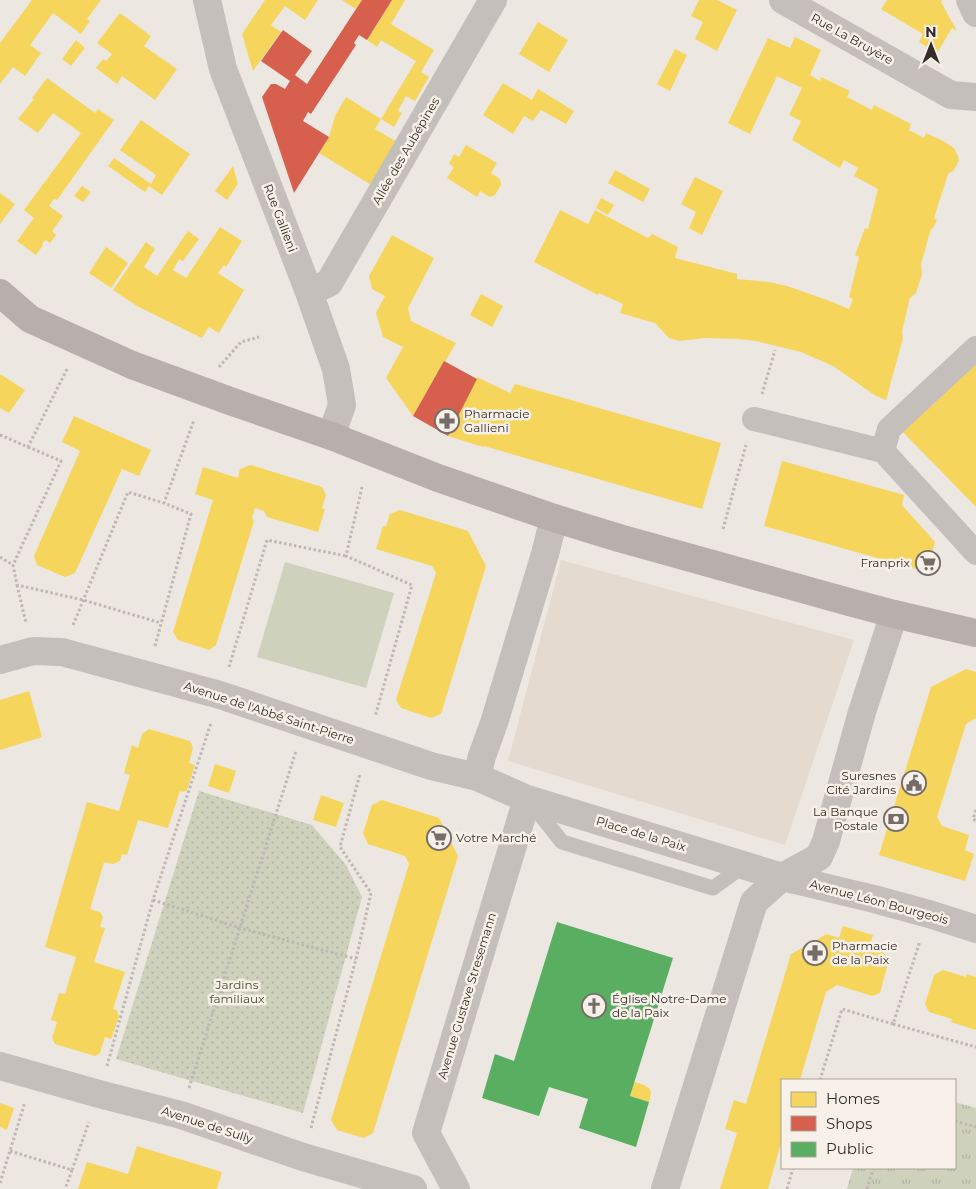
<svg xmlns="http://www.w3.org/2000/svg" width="976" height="1189" font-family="Montserrat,sans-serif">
	<defs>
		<pattern id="park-tufts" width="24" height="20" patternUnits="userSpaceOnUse" patternTransform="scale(1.25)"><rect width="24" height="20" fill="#ced1bc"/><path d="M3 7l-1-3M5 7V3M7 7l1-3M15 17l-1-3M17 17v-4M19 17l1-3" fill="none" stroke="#b2b4a2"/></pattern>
		<pattern id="garden-dots" width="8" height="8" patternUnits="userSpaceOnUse" patternTransform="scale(1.25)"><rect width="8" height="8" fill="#ced1bc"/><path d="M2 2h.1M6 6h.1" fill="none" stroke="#b2b4a2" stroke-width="1.8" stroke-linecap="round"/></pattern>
	</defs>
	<rect width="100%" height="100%" fill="#ece7e1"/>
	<path fill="#ced1bc" d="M 285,562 L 394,593 L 366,688 L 257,657 Z"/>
	<path fill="url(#park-tufts)" d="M 955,1102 L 976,1108 L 976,1189 L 847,1189 L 853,1168 L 955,1168 Z"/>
	<path fill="url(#garden-dots)" d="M 199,791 L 312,825 L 346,865 L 362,897 L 303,1113 L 116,1059 Z"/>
	<path fill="#e5dacf" d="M 561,560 L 854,640 L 785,845 L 508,761 Z"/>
	<path fill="#f6d55c" d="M 32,0 L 101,0 L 87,19 L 90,21 L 81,34 L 53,13 L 30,45 L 41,53 L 25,76 L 13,67 L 0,84 L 0,43 Z
		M 265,0 L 318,0 L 305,20 L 285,6 L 271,25 L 281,32 L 253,71 L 242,34 Z
		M 342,0 L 362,0 L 356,9 Z
		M 392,0 L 405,0 L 391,24 L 434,50 L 421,72 L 429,77 L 415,101 L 406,96 L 398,111 L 402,113 L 394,127 L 381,119 L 416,61 L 381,40 L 377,47 L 367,40 Z
		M 699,0 L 717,0 L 737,10 L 717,51 L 695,39 L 703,22 L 691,16 Z
		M 887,0 L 941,0 L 942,1 L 941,2 L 957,31 L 952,28 L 937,53 L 919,42 L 923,34 L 881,9 Z
		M 120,13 L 151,36 L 144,46 L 177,69 L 155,100 L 122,76 L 117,84 L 96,68 L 103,59 L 106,61 L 112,54 L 97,43 Z
		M 538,22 L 568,40 L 549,72 L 519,54 Z
		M 795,37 L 821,50 L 810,75 L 820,81 L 821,77 L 850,91 L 847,97 L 872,110 L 874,105 L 911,124 L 909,130 L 924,138 L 926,133 L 943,141 L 954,148 L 958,156 L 959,160 L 957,165 L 954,170 L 948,174 L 934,218 L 937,220 L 933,228 L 931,229 L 921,264 L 922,274 L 916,293 L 910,298 L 902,331 L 903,338 L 886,400 L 876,396 L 833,366 L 801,352 L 756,341 L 739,339 L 705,338 L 679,341 L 669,338 L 655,323 L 620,313 L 623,304 L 599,293 L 598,295 L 534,262 L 560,210 L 588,224 L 595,210 L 648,238 L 652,234 L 678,247 L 675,258 L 737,274 L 737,279 L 769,282 L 787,286 L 830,301 L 849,309 L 853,299 L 849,297 L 859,257 L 855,255 L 865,228 L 868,229 L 878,189 L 854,176 L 858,168 L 844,160 L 840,168 L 792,140 L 801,121 L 789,115 L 802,88 L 777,76 L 750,134 L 728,123 L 768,38 L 790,48 Z
		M 76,40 L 85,48 L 71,66 L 62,59 Z
		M 675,49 L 687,55 L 670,91 L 657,84 Z
		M 47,78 L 95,113 L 98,109 L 114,120 L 57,200 L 54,199 L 49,206 L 63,216 L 52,231 L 56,235 L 50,243 L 45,240 L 42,244 L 43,245 L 36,255 L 17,241 L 34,218 L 24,210 L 81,133 L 53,113 L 38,133 L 18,119 L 34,99 L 32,98 Z
		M 503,83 L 532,100 L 538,89 L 574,111 L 566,124 L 541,110 L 533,121 L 524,116 L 513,134 L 483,115 Z
		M 346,97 L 381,119 L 375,129 L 397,142 L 373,186 L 319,153 L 329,137 L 335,116 Z
		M 141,120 L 190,154 L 162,195 L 149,186 L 145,192 L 108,166 L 114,158 L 151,184 L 156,175 L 120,150 Z
		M 466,145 L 497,163 L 491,173 L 500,179 L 501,185 L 495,195 L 490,197 L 480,191 L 477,197 L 447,178 L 454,167 L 449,164 L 454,154 L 459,157 Z
		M 233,166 L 238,184 L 227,200 L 215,191 Z
		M 615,170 L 650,189 L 643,202 L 608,183 Z
		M 695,177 L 723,191 L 702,235 L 689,228 L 696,212 L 681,204 Z
		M 82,186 L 91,192 L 83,202 L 74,196 Z
		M 0,193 L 15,204 L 0,224 Z
		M 601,198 L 614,205 L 608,215 L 596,208 Z
		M 220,227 L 242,241 L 226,267 L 224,265 L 218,273 L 244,290 L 219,333 L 209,327 L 202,338 L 137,306 L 113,290 L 146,242 L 155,249 L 144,267 L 157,276 L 188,231 L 199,239 L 183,261 L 179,259 L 173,270 L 186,278 Z
		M 392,235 L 434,258 L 408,308 L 411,321 L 456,343 L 445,362 L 444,361 L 413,416 L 386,378 L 403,347 L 383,337 L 376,313 L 385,296 L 372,289 L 369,276 Z
		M 106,247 L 128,263 L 111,288 L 89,273 Z
		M 481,294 L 503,306 L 492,327 L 470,315 Z
		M 976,360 L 976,507 L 900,429 L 927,401 L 932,406 Z
		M 0,374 L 25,390 L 9,413 L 0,408 Z
		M 477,377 L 510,393 L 515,384 L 721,443 L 702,509 L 484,446 L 483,447 L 448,436 Z
		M 74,416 L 151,450 L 139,476 L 122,469 L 75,573 L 65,577 L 37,565 L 34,556 L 80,451 L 62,442 Z
		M 782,461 L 904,495 L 902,505 L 935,542 L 927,572 L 764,526 Z
		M 251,465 L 322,487 L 326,495 L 322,508 L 325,509 L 318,532 L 267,517 L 264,511 L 255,508 L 252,518 L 254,521 L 216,645 L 209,650 L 178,640 L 173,632 L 213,500 L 195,494 L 203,467 L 238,478 L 240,469 Z
		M 400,510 L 468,531 L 486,566 L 441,714 L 431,718 L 401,708 L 396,700 L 436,573 L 432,566 L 376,549 L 383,526 L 386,526 L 390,514 Z
		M 966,669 L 976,672 L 976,718 L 966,724 L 937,817 L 942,826 L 969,835 L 965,850 L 974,854 L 965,881 L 879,855 L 931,687 Z
		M 29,691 L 42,737 L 0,750 L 0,700 Z
		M 149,729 L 190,741 L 193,748 L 189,763 L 195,765 L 187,790 L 183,792 L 180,791 L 168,828 L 138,820 L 127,855 L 122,854 L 120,861 L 113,864 L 104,862 L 90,909 L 100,912 L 103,917 L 100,927 L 105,928 L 94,962 L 125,972 L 113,1009 L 117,1010 L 119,1017 L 111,1039 L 105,1037 L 100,1053 L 95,1056 L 55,1044 L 52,1038 L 57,1022 L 51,1020 L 59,993 L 65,994 L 76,957 L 45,947 L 87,802 L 119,811 L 130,775 L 124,773 L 132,745 L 138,748 L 142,734 Z
		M 215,764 L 236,771 L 229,793 L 208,786 Z
		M 321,795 L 344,803 L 336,827 L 313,820 Z
		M 382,800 L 439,818 L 458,856 L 373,1133 L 364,1138 L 337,1130 L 331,1120 L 409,864 L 405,856 L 368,844 L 363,833 L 372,805 Z
		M 843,926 L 873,935 L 869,947 L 882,951 L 889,960 L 880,993 L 872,996 L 837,985 L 826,992 L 800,1080 L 782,1080 L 782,1140 L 768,1189 L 720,1189 L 737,1133 L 725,1129 L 734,1100 L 746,1104 L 791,954 L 827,934 L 839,938 Z
		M 943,970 L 966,977 L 967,974 L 976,977 L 976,1030 L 951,1022 L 952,1019 L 929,1012 L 925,1004 L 934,975 Z
		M 634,1082 L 644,1085 L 649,1088 L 651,1093 L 649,1102 L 630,1096 Z
		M 0,1103 L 14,1108 L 7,1130 L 0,1127 Z
		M 137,1146 L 222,1172 L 217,1189 L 78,1189 L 87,1162 L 128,1174 Z"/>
	<path fill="#d6604d" d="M 362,0 L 392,0 L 367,40 L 359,35 L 354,43 L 356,45 L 311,114 L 308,112 L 303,121 L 329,137 L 294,193 L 262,97 L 271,84 L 276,84 L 285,89 L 290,81 L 261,61 L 283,30 L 312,51 L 295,75 L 307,84 Z
		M 444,361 L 477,379 L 448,436 L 413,416 Z"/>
	<path fill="#5aae61" d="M 557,922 L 673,958 L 630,1096 L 649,1102 L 636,1147 L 579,1128 L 588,1099 L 549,1087 L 539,1116 L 482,1098 L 495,1054 L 514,1061 Z"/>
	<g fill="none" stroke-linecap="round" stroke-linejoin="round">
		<path stroke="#beb7b3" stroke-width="3" stroke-dasharray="2.5 2.5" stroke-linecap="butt" d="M 219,367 L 241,342 L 259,337
			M 762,394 L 775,350
			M 0,435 L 28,447 L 68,367
			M 28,447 L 61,461 L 13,565 L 17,585 L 83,600 L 161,623
			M 362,487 L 346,556 L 412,585 L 375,717
			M 723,529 L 746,445
			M 0,557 L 13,565
			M 17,585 L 26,623
			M 73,625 L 128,492 L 164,503
			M 155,646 L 191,514 L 164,503 L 194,420
			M 229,667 L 267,540 L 346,556
			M 976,810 L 973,819 L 976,821
			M 153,900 L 240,928 L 356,959
			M 893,1024 L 976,1047
			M 107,1066 L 153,900 L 211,723
			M 820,1080 L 842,1009 L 893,1024 L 920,941
			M 189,1088 L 296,751
			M 955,1121 L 976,1127
			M 311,1128 L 356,959 L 371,893 L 340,847 L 360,774
			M 10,1151 L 72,1170 L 65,1189
			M 72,1170 L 89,1122
			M 0,1183 L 25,1102
			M 787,1189 L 793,1168
			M 867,1189 L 873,1168"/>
		<path stroke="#c5bfbb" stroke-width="15" d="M 531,803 L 562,842 L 713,888 L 745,865"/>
		<path stroke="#c5bfbb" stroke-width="24" d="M 754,419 L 883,451 L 976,553
			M 883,451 L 889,429 L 976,348"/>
		<path stroke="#c5bfbb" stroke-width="28" d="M 207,0 L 223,69 L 309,292 L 336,369 L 342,405 L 331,436
			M 783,0 L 951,95 L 976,97
			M 970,0 L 976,13
			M 309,292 L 329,283 L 493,0
			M 0,660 L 33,651 L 62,652 L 220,695 L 431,766 L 477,777 L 527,799 L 782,877 L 874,899 L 929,914 L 976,929
			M 477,777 L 482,756 L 494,723 L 545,554 L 554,518
			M 0,1066 L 99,1094 L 181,1115 L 303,1157 L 413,1189
			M 456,1189 L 426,1133 L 527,799
			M 665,1189 L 754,902 L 782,877 L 819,857 L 826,841 L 862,712 L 894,614"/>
		<path stroke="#b6afab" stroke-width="28" d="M 0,293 L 30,319 L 132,365 L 230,401 L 331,436 L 438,478 L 554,518 L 619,538 L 849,602 L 894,614 L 976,633"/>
	</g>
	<defs>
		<symbol id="pharmacy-ring" viewBox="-11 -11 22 22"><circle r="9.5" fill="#f8f1e9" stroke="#766d69" stroke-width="1.5"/><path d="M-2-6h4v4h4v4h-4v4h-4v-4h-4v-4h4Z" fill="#766d69"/></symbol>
		<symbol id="supermarket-ring" viewBox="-11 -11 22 22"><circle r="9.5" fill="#f8f1e9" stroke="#766d69" stroke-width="1.5"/><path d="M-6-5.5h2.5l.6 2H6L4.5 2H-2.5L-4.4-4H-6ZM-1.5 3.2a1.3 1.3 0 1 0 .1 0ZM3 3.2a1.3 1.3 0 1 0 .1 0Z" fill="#766d69"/></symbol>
		<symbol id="civic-ring" viewBox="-11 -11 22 22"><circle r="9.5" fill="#f8f1e9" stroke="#766d69" stroke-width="1.5"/><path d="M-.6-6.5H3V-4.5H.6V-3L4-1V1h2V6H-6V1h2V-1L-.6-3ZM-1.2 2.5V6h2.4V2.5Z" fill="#766d69"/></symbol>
		<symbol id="bank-ring" viewBox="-11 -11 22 22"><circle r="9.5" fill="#f8f1e9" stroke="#766d69" stroke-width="1.5"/><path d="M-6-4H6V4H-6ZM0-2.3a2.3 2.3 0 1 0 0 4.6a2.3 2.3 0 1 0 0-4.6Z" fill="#766d69"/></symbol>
		<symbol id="church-ring" viewBox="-11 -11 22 22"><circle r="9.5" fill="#f8f1e9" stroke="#766d69" stroke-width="1.5"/><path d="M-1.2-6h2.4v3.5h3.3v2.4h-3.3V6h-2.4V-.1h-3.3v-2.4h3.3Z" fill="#766d69"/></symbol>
	</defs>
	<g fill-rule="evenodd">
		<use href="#pharmacy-ring" x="433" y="407" width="28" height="28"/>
		<use href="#supermarket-ring" x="914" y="549" width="28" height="28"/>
		<use href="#civic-ring" x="900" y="769" width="28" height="28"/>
		<use href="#bank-ring" x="882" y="805" width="28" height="28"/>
		<use href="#supermarket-ring" x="425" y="824" width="28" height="28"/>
		<use href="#pharmacy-ring" x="801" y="939" width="28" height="28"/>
		<use href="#church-ring" x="580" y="992" width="28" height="28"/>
	</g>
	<g text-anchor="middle" stroke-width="5" stroke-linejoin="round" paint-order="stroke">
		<g font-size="12" fill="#362c29" stroke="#f8f1e9">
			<text transform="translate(852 39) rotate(29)" y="4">Rue La Bruyère</text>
			<text transform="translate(406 151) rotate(-60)" y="4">Allée des Aubépines</text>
			<text transform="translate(280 218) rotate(69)" y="4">Rue Gallieni</text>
			<text transform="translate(269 713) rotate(18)" y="4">Avenue de l'Abbé Saint-Pierre</text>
			<text transform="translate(641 834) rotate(17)" y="4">Place de la Paix</text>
			<text transform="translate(879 902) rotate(15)" y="4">Avenue Léon Bourgeois</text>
			<text transform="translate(467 996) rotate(-73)" y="4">Avenue Gustave Stresemann</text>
			<text transform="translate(207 1125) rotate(18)" y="4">Avenue de Sully</text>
		</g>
		<g font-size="12" fill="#362c29" stroke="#f8f1e9" text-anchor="start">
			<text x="464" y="418">Pharmacie<tspan x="464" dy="14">Gallieni</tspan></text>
			<text x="910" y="567" text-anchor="end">Franprix</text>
			<text x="896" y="780" text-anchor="end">Suresnes<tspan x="896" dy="14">Cité Jardins</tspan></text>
			<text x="878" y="816" text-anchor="end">La Banque<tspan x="878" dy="14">Postale</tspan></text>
			<text x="456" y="842">Votre Marché</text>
			<text x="832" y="950">Pharmacie<tspan x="832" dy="14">de la Paix</tspan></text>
			<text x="612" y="1003">Église Notre-Dame<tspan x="612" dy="14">de la Paix</tspan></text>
		</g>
		<g font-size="12" fill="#47522e" stroke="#f8f1e9">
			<text x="237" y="989">Jardins<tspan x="237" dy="14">familiaux</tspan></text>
		</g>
	</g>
	<rect x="781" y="1079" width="175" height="90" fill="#f8f1e9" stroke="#aaa29c"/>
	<rect x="791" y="1092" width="25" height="15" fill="#f6d55c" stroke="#aaa29c"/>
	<text x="826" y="1104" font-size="15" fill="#362c29">Homes</text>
	<rect x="791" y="1116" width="25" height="15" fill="#d6604d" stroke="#aaa29c"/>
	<text x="826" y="1129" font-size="15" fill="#362c29">Shops</text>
	<rect x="791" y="1142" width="25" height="15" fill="#5aae61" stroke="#aaa29c"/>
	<text x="826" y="1154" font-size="15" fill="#362c29">Public</text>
	<g transform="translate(931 45)" stroke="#f8f1e9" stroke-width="4" paint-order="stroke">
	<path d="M0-4L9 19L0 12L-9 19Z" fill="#362c29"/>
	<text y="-8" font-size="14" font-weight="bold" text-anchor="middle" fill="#362c29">N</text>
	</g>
</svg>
